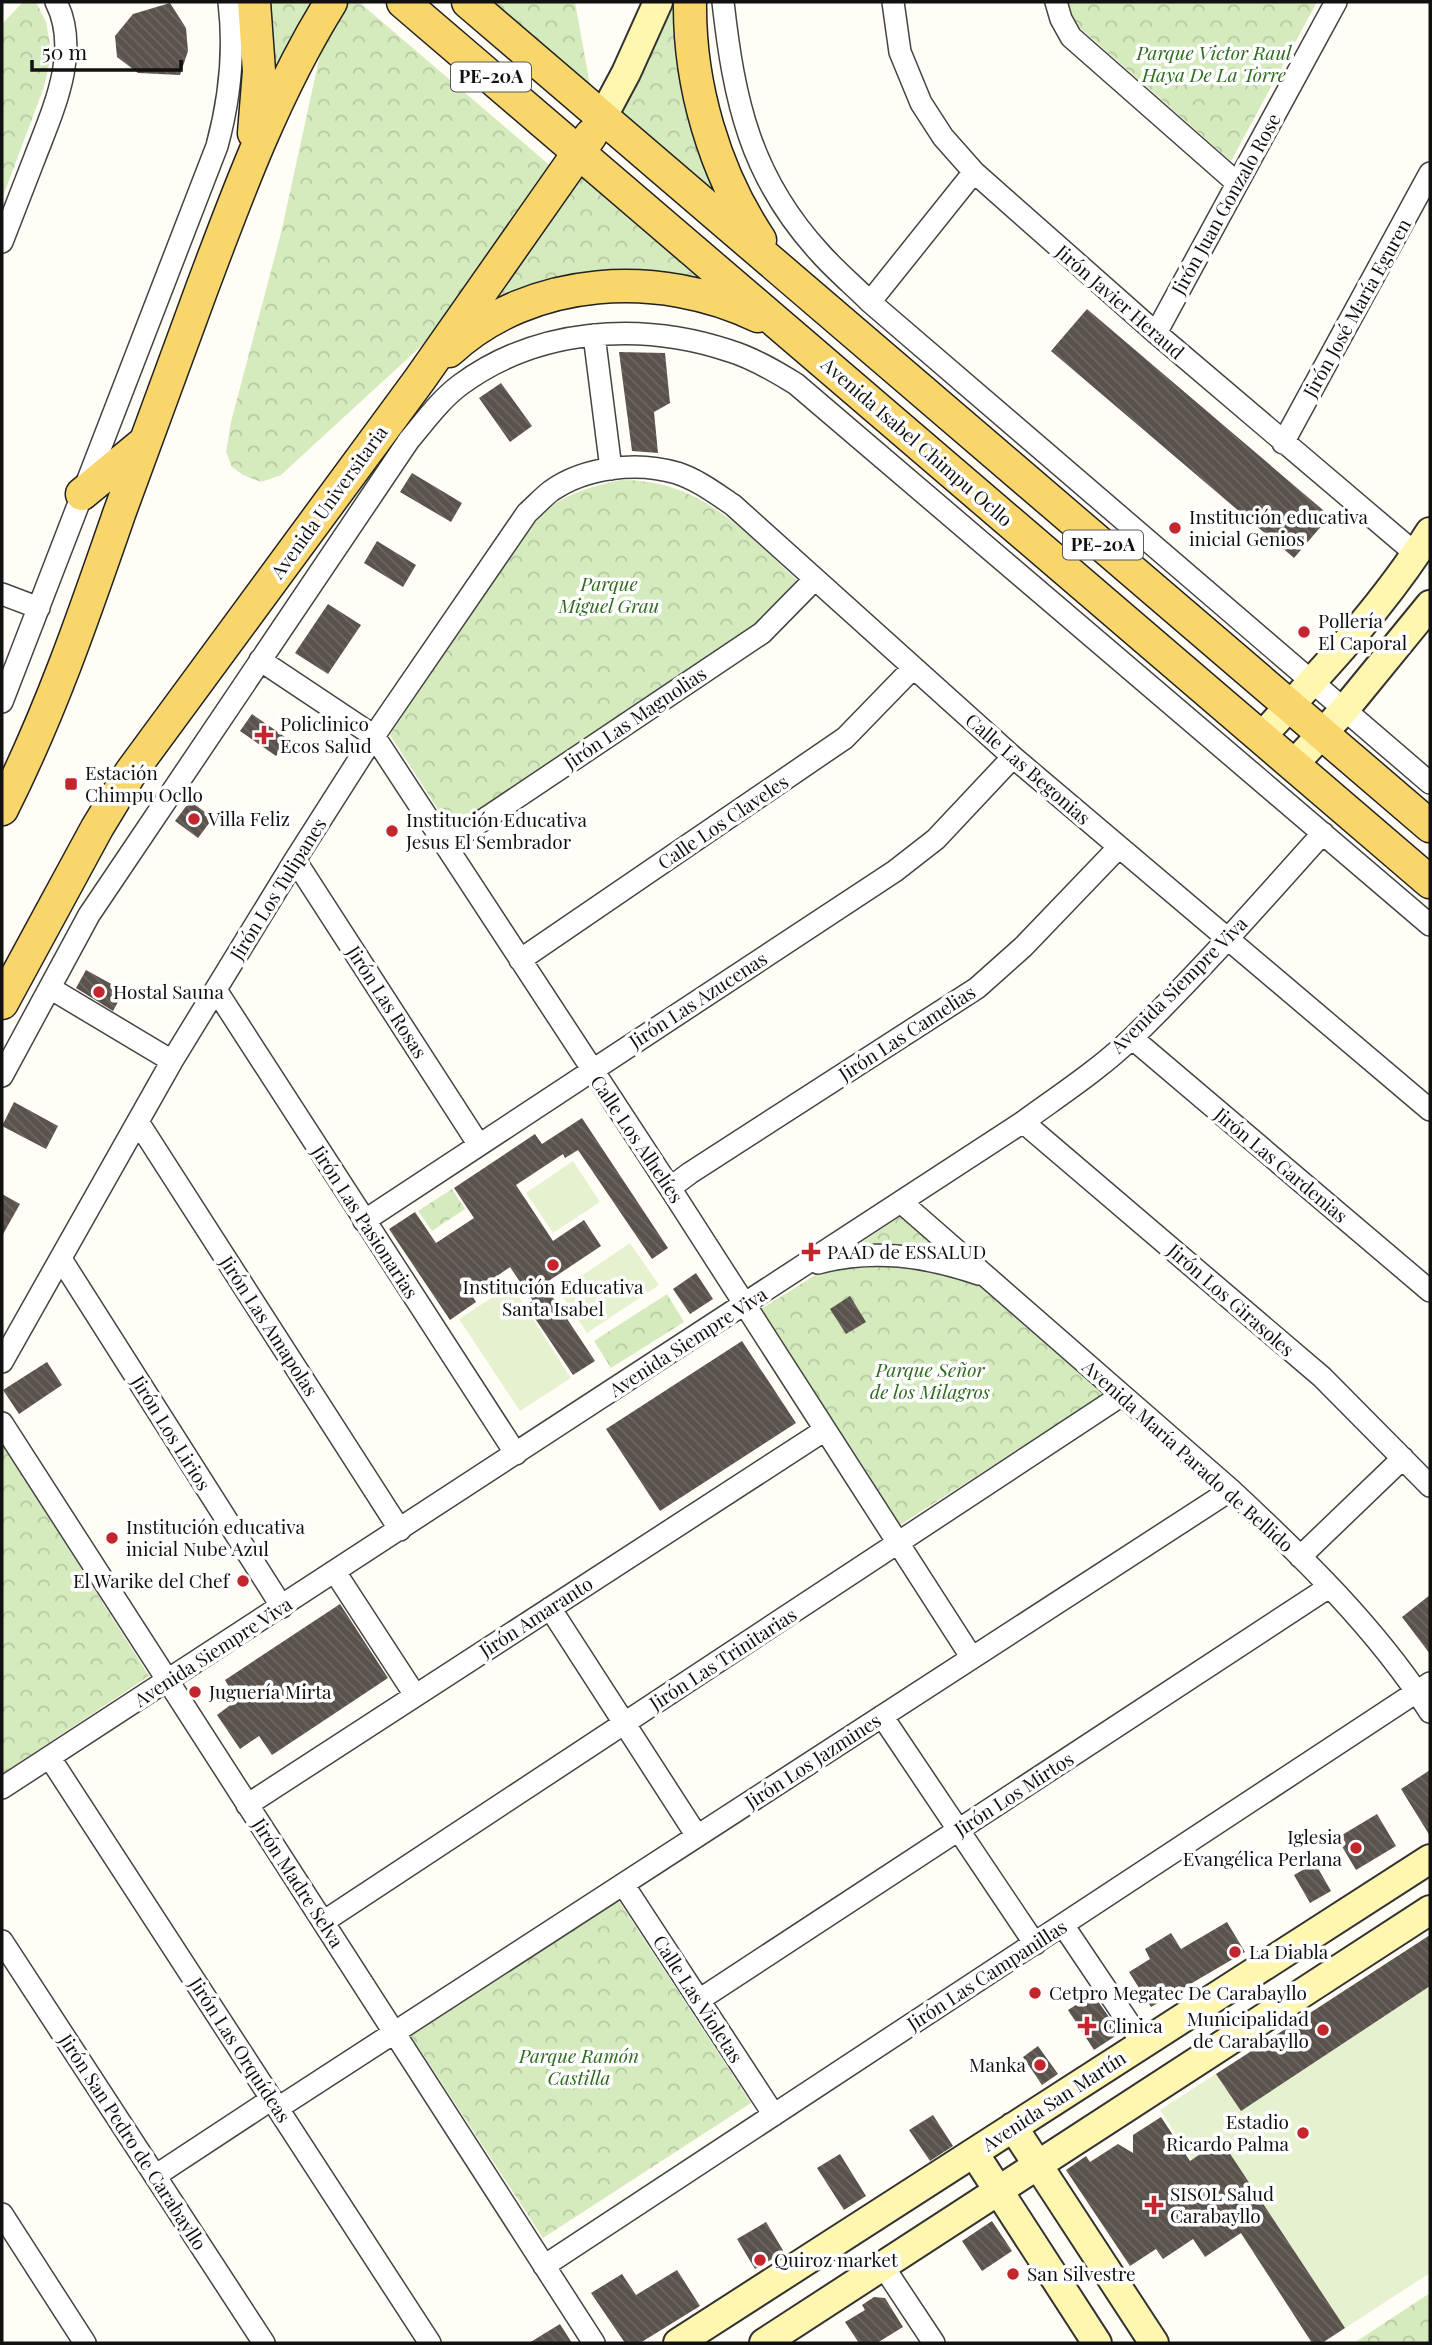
<svg xmlns="http://www.w3.org/2000/svg" width="1432" height="2345" font-family="'Playfair Display',serif">
	<defs>
		<pattern id="park-crowns" width="20" height="18" patternUnits="userSpaceOnUse" patternTransform="scale(1.75)"><rect width="20" height="18" fill="#d5ebbd"/><path d="M2 6a3 3 0 1 1 6 0M12 15a3 3 0 1 1 6 0" fill="none" stroke="#b6c8a1"/></pattern>
		<pattern id="building-back-hatch" width="6" height="6" patternUnits="userSpaceOnUse" patternTransform="scale(1.75)"><rect width="6" height="6" fill="#5a524d"/><path d="M-1 5l2 2M0 0l6 6M5-1l2 2" fill="none" stroke="#6d6662"/></pattern>
	</defs>
	<rect width="100%" height="100%" fill="#fffdf5"/>
	<path fill="url(#park-crowns)" d="M 23,2 L 36,2 L 46,22 L 50,44 L 49,65 L 44,87 L 2,199 L 2,24 Z
		M 265,2 L 315,2 L 264,101 Z
		M 344,2 L 359,2 L 554,169 L 443,326 L 281,475 L 261,482 L 243,475 L 232,467 L 226,452 L 231,422 L 281,233 L 321,50 Z
		M 493,2 L 575,2 L 590,85 Z
		M 668,2 L 680,2 L 743,224 L 617,109 Z
		M 1067,2 L 1317,2 L 1231,161 L 1080,28 L 1070,12 Z
		M 579,172 L 737,298 L 698,285 L 474,318 Z
		M 621,480 C 702,480 742,530 797,580 L 751,628 L 452,831 L 390,735 L 526,526 C 554,499 584,487 621,480 Z
		M 452,1189 L 465,1209 L 432,1231 L 418,1211 Z
		M 901,1216 L 954,1259 L 852,1249 Z
		M 883,1261 L 974,1280 L 1107,1393 L 898,1526 L 761,1309 L 817,1274 L 835,1267 Z
		M 667,1294 L 684,1322 L 611,1368 L 594,1341 Z
		M 2,1443 L 149,1676 L 2,1774 Z
		M 615,1895 L 751,2103 L 543,2238 L 407,2030 Z
		M 1430,2293 L 1430,2343 L 1354,2343 Z"/>
	<path fill="#e6f2cf" d="M 573,1161 L 600,1202 L 553,1233 L 526,1193 Z
		M 630,1243 L 659,1285 L 587,1333 L 559,1291 Z
		M 511,1285 L 571,1378 L 520,1411 L 459,1319 Z
		M 1430,1935 L 1430,2273 L 1322,2343 L 1312,2343 L 1160,2110 Z"/>
	<path fill="url(#building-back-hatch)" d="M 170,3 L 186,28 L 188,51 L 180,75 L 138,73 L 117,57 L 115,36 L 133,14 Z
		M 1087,309 L 1330,516 L 1294,558 L 1051,351 Z
		M 619,352 L 665,353 L 670,403 L 654,412 L 658,453 L 632,451 Z
		M 501,383 L 532,426 L 510,442 L 479,398 Z
		M 412,473 L 462,503 L 451,522 L 400,492 Z
		M 377,541 L 416,565 L 403,587 L 364,563 Z
		M 328,604 L 361,625 L 328,674 L 295,653 Z
		M 252,714 L 288,739 L 276,756 L 240,731 Z
		M 190,801 L 213,818 L 198,838 L 175,821 Z
		M 86,970 L 124,991 L 113,1011 L 76,988 Z
		M 14,1102 L 58,1126 L 46,1149 L 2,1126 Z
		M 582,1118 L 668,1248 L 652,1259 L 578,1150 L 565,1158 L 563,1154 L 516,1185 L 553,1241 L 584,1220 L 601,1246 L 544,1284 L 595,1361 L 573,1375 L 526,1305 L 533,1301 L 510,1267 L 471,1294 L 476,1302 L 450,1320 L 389,1229 L 415,1212 L 436,1243 L 474,1218 L 454,1188 L 535,1134 L 542,1144 Z
		M 2,1194 L 20,1204 L 2,1236 Z
		M 696,1273 L 713,1299 L 690,1314 L 673,1289 Z
		M 850,1296 L 866,1322 L 846,1334 L 830,1309 Z
		M 742,1341 L 796,1423 L 660,1511 L 606,1429 Z
		M 47,1362 L 62,1385 L 19,1414 L 3,1390 Z
		M 1430,1595 L 1430,1654 L 1402,1617 Z
		M 340,1604 L 388,1678 L 272,1755 L 259,1736 L 240,1749 L 217,1715 L 229,1706 L 232,1692 L 225,1680 Z
		M 1430,1770 L 1430,1836 L 1401,1789 Z
		M 1377,1814 L 1396,1846 L 1356,1870 L 1337,1838 Z
		M 1315,1863 L 1331,1891 L 1310,1903 L 1294,1875 Z
		M 1227,1922 L 1245,1952 L 1151,2007 L 1129,1972 L 1150,1959 L 1145,1949 L 1171,1933 L 1181,1949 Z
		M 1430,1935 L 1430,1986 L 1241,2111 L 1216,2074 Z
		M 1093,1994 L 1120,2033 L 1094,2050 L 1068,2010 Z
		M 1038,2046 L 1058,2074 L 1042,2085 L 1023,2057 Z
		M 933,2115 L 953,2146 L 930,2161 L 909,2130 Z
		M 1161,2117 L 1190,2161 L 1221,2140 L 1345,2328 L 1322,2343 L 1312,2343 L 1241,2233 L 1205,2257 L 1193,2239 L 1163,2259 L 1156,2249 L 1130,2266 L 1066,2170 L 1086,2156 L 1090,2162 L 1118,2144 L 1133,2153 L 1133,2135 Z
		M 840,2154 L 866,2196 L 844,2210 L 817,2168 Z
		M 992,2221 L 1012,2251 L 982,2271 L 962,2241 Z
		M 766,2222 L 784,2252 L 755,2269 L 737,2239 Z
		M 677,2270 L 700,2306 L 640,2343 L 625,2343 L 591,2293 L 622,2274 L 636,2295 Z
		M 874,2297 L 885,2298 L 903,2327 L 877,2343 L 859,2343 L 845,2322 L 865,2310 L 862,2305 Z
		M 560,2324 L 572,2343 L 529,2343 Z"/>
	<g fill="none" stroke-linecap="round" stroke-linejoin="round">
		<defs>
			<path id="street" d="M 723,2 C 734,100 750,177 820,253 C 835,270 854,286 870,302 L 1430,783
				M 893,2 L 900,52 L 921,103 L 943,137 L 974,172 L 1156,333 L 1416,554
				M 1056,2 L 1061,19 L 1071,37 L 1237,183
				M 2,242 C 13,214 24,185 35,157 C 53,110 81,51 56,2
				M 870,302 L 974,172
				M 1156,333 L 1336,2
				M 594,335 L 611,469
				M 1283,443 L 1430,173
				M 2,594 L 39,608
				M 260,660 L 374,736 L 670,1188 L 972,1658
				M 2,702 L 217,146 C 230,98 235,51 229,2
				M 446,845 L 762,633 L 815,579
				M 295,860 L 479,1145
				M 520,960 L 845,738 L 913,668
				M 50,988 L 172,1061
				M 216,990 L 516,1454
				M 1132,1038 L 1430,1291
				M 2,1076 L 89,915 L 409,440 C 425,421 440,400 460,385 C 537,328 640,321 730,351 C 753,358 775,371 796,384 L 1430,925
				M 138,1122 L 400,1530
				M 1023,1122 L 1322,1377 L 1430,1486
				M 670,1188 L 690,1173 L 977,988 L 1023,947 L 1119,847
				M 901,1202 L 1231,1490 C 1303,1557 1377,1629 1430,1712
				M 364,1221 L 895,871 L 936,839 L 1013,757
				M 61,1259 L 282,1607
				M 818,1263 C 873,1248 925,1256 979,1274
				M 2,1362 L 172,1061 L 295,860 L 374,736 L 527,513 C 535,506 543,497 551,491 C 585,467 637,461 677,473 C 698,480 715,493 733,505 L 1013,757 L 1430,1110
				M 2,1423 L 594,2343
				M 1300,1557 L 1403,1458
				M 335,1572 L 415,1695
				M 550,1608 L 697,1836
				M 882,1716 L 1035,1944
				M 50,1758 L 430,2343
				M 2,1788 L 1023,1122 C 1060,1095 1100,1069 1133,1037 C 1200,972 1261,902 1323,833
				M 247,1805 L 825,1430
				M 623,1884 L 774,2115
				M 323,1922 L 1122,1395
				M 1063,1925 L 1143,2044
				M 2,1941 L 264,2343
				M 699,2000 L 1329,1587
				M 278,2108 L 1231,1490
				M 155,2176 L 272,2099
				M 2,2214 L 85,2343
				M 544,2266 L 1430,1683
				M 883,2266 L 934,2343"/>
			<path id="secondary" d="M 603,116 L 626,73 L 658,2
				M 1261,737 C 1321,672 1383,607 1430,532
				M 1294,764 L 1345,709 L 1430,605
				M 1013,2127 L 1154,2343
				M 974,2153 L 1097,2343
				M 678,2343 L 1430,1859
				M 764,2343 L 1430,1910"/>
			<path id="primary" d="M 254,2 L 259,71 L 254,133
				M 403,2 L 1430,882
				M 468,2 L 1430,826
				M 690,2 C 689,84 714,171 760,240
				M 449,351 C 531,275 660,269 758,316
				M 82,494 L 145,442
				M 2,809 C 50,714 84,615 119,514 C 146,440 174,365 201,291 C 238,192 275,92 331,2
				M 2,1003 L 97,828 L 131,772 L 420,379 L 591,135"/>
		</defs>
		<use href="#street" stroke="#444" stroke-width="24"/>
		<use href="#secondary" stroke="#333" stroke-width="32"/>
		<use href="#primary" stroke="#222" stroke-width="35"/>
		<use href="#street" stroke="#fff" stroke-width="21"/>
		<use href="#secondary" stroke="#fff6b0" stroke-width="28"/>
		<use href="#primary" stroke="#f9d66b" stroke-width="32"/>
	</g>
	<g fill="#c4262e" stroke="#fff" stroke-width="2.5">
		<circle cx="1175" cy="528" r="7"/>
		<circle cx="1304" cy="632" r="7"/>
		<path d="M260.5 724.5h7v7h7v7h-7v7h-7v-7h-7v-7h7z"/>
		<rect x="64" y="777" width="14" height="14" rx="3.5"/>
		<circle cx="194" cy="819" r="7"/>
		<circle cx="392" cy="831" r="7"/>
		<circle cx="99" cy="992" r="7"/>
		<path d="M807.5 1241.5h7v7h7v7h-7v7h-7v-7h-7v-7h7z"/>
		<circle cx="553" cy="1265" r="7"/>
		<circle cx="112" cy="1538" r="7"/>
		<circle cx="243" cy="1581" r="7"/>
		<circle cx="195" cy="1692" r="7"/>
		<circle cx="1356" cy="1848" r="7"/>
		<circle cx="1235" cy="1952" r="7"/>
		<circle cx="1035" cy="1993" r="7"/>
		<path d="M1083.5 2015.5h7v7h7v7h-7v7h-7v-7h-7v-7h7z"/>
		<circle cx="1323" cy="2030" r="7"/>
		<circle cx="1040" cy="2065" r="7"/>
		<circle cx="1303" cy="2133" r="7"/>
		<path d="M1150.5 2194.5h7v7h7v7h-7v7h-7v-7h-7v-7h7z"/>
		<circle cx="760" cy="2260" r="7"/>
		<circle cx="1013" cy="2274" r="7"/>
	</g>
	<g text-anchor="middle" stroke-width="7" stroke-linejoin="round" paint-order="stroke">
		<g fill="#fff" stroke="#585858" stroke-width="2">
			<rect x="451" y="62.5" width="80" height="29" rx="5"/>
			<rect x="1063" y="530.5" width="80" height="29" rx="5"/>
		</g>
		<g font-size="18" font-weight="bold" fill="#111">
			<text x="491" y="83">PE-20A</text>
			<text x="1103" y="551">PE-20A</text>
		</g>
		<g font-size="19" font-style="italic" fill="#2f6b1f" stroke="#fff">
			<text x="1214" y="60">Parque Victor Raul<tspan x="1214" dy="22">Haya De La Torre</tspan></text>
			<text x="609" y="591">Parque<tspan x="609" dy="22">Miguel Grau</tspan></text>
			<text x="930" y="1377">Parque Señor<tspan x="930" dy="22">de los Milagros</tspan></text>
			<text x="579" y="2063">Parque Ramón<tspan x="579" dy="22">Castilla</tspan></text>
		</g>
		<g font-size="19" fill="#111" stroke="#fff">
			<text transform="translate(1226 204) rotate(-61)" y="7">Jirón Juan Gonzalo Rose</text>
			<text transform="translate(1120 302) rotate(41)" y="7">Jirón Javier Heraud</text>
			<text transform="translate(1357 308) rotate(-61)" y="7">Jirón José María Eguren</text>
			<text transform="translate(917 442) rotate(41)" y="7">Avenida Isabel Chimpu Ocllo</text>
			<text transform="translate(329 502) rotate(-54)" y="7">Avenida Universitaria</text>
			<text transform="translate(635 718) rotate(-34)" y="7">Jirón Las Magnolias</text>
			<text transform="translate(1028 769) rotate(41)" y="7">Calle Las Begonias</text>
			<text transform="translate(723 822) rotate(-34)" y="7">Calle Los Claveles</text>
			<text transform="translate(278 889) rotate(-58)" y="7">Jirón Los Tulipanes</text>
			<text transform="translate(1179 985) rotate(-45)" y="7">Avenida Siempre Viva</text>
			<text transform="translate(698 1000) rotate(-33)" y="7">Jirón Las Azucenas</text>
			<text transform="translate(387 1002) rotate(57)" y="7">Jirón Las Rosas</text>
			<text transform="translate(907 1033) rotate(-33)" y="7">Jirón Las Camelias</text>
			<text transform="translate(637 1139) rotate(56)" y="7">Calle Los Alhelíes</text>
			<text transform="translate(1281 1165) rotate(40)" y="7">Jirón Las Gardenias</text>
			<text transform="translate(365 1222) rotate(57)" y="7">Jirón Las Pasionarias</text>
			<text transform="translate(1231 1300) rotate(41)" y="7">Jirón Los Girasoles</text>
			<text transform="translate(269 1326) rotate(57)" y="7">Jirón Las Amapolas</text>
			<text transform="translate(688 1342) rotate(-33)" y="7">Avenida Siempre Viva</text>
			<text transform="translate(171 1433) rotate(58)" y="7">Jirón Los Lirios</text>
			<text transform="translate(1188 1456) rotate(42)" y="7">Avenida María Parado de Bellido</text>
			<text transform="translate(536 1617) rotate(-33)" y="7">Jirón Amaranto</text>
			<text transform="translate(213 1652) rotate(-33)" y="7">Avenida Siempre Viva</text>
			<text transform="translate(723 1659) rotate(-33)" y="7">Jirón Las Trinitarias</text>
			<text transform="translate(813 1761) rotate(-33)" y="7">Jirón Los Jazmines</text>
			<text transform="translate(1014 1794) rotate(-33)" y="7">Jirón Los Mirtos</text>
			<text transform="translate(298 1883) rotate(57)" y="7">Jirón Madre Selva</text>
			<text transform="translate(987 1975) rotate(-33)" y="7">Jirón Las Campanillas</text>
			<text transform="translate(698 1999) rotate(57)" y="7">Calle Las Violetas</text>
			<text transform="translate(240 2050) rotate(57)" y="7">Jirón Las Orquídeas</text>
			<text transform="translate(1054 2101) rotate(-33)" y="7">Avenida San Martín</text>
			<text transform="translate(133 2142) rotate(57)" y="7">Jirón San Pedro de Carabayllo</text>
		</g>
		<g font-size="19" fill="#111" stroke="#fff" text-anchor="start">
			<text x="1189" y="524">Institución educativa<tspan x="1189" dy="22">inicial Genios</tspan></text>
			<text x="1318" y="628">Pollería<tspan x="1318" dy="22">El Caporal</tspan></text>
			<text x="280" y="731">Policlinico<tspan x="280" dy="22">Ecos Salud</tspan></text>
			<text x="85" y="780">Estación<tspan x="85" dy="22">Chimpu Ocllo</tspan></text>
			<text x="208" y="826">Villa Feliz</text>
			<text x="406" y="827">Institución Educativa<tspan x="406" dy="22">Jesus El Sembrador</tspan></text>
			<text x="113" y="999">Hostal Sauna</text>
			<text x="827" y="1259">PAAD de ESSALUD</text>
			<text x="553" y="1294" text-anchor="middle">Institución Educativa<tspan x="553" dy="22">Santa Isabel</tspan></text>
			<text x="126" y="1534">Institución educativa<tspan x="126" dy="22">inicial Nube Azul</tspan></text>
			<text x="229" y="1588" text-anchor="end">El Warike del Chef</text>
			<text x="209" y="1699">Juguería Mirta</text>
			<text x="1342" y="1844" text-anchor="end">Iglesia<tspan x="1342" dy="22">Evangélica Perlana</tspan></text>
			<text x="1249" y="1959">La Diabla</text>
			<text x="1049" y="2000">Cetpro Megatec De Carabayllo</text>
			<text x="1309" y="2026" text-anchor="end">Municipalidad<tspan x="1309" dy="22">de Carabayllo</tspan></text>
			<text x="1103" y="2033">Clinica</text>
			<text x="1026" y="2072" text-anchor="end">Manka</text>
			<text x="1289" y="2129" text-anchor="end">Estadio<tspan x="1289" dy="22">Ricardo Palma</tspan></text>
			<text x="1170" y="2201">SISOL Salud<tspan x="1170" dy="22">Carabayllo</tspan></text>
			<text x="774" y="2267">Quiroz market</text>
			<text x="1027" y="2281">San Silvestre</text>
		</g>
	</g>
	<rect width="1432" height="2345" fill="none" stroke="#111111" stroke-width="7"/>
	<path d="M32 60v10h149v-10" fill="none" stroke="#111111" stroke-width="3.5"/>
	<text x="42" y="60" font-size="21" fill="#111111" stroke="#ffffff" stroke-width="5" paint-order="stroke">50 m</text>
</svg>
